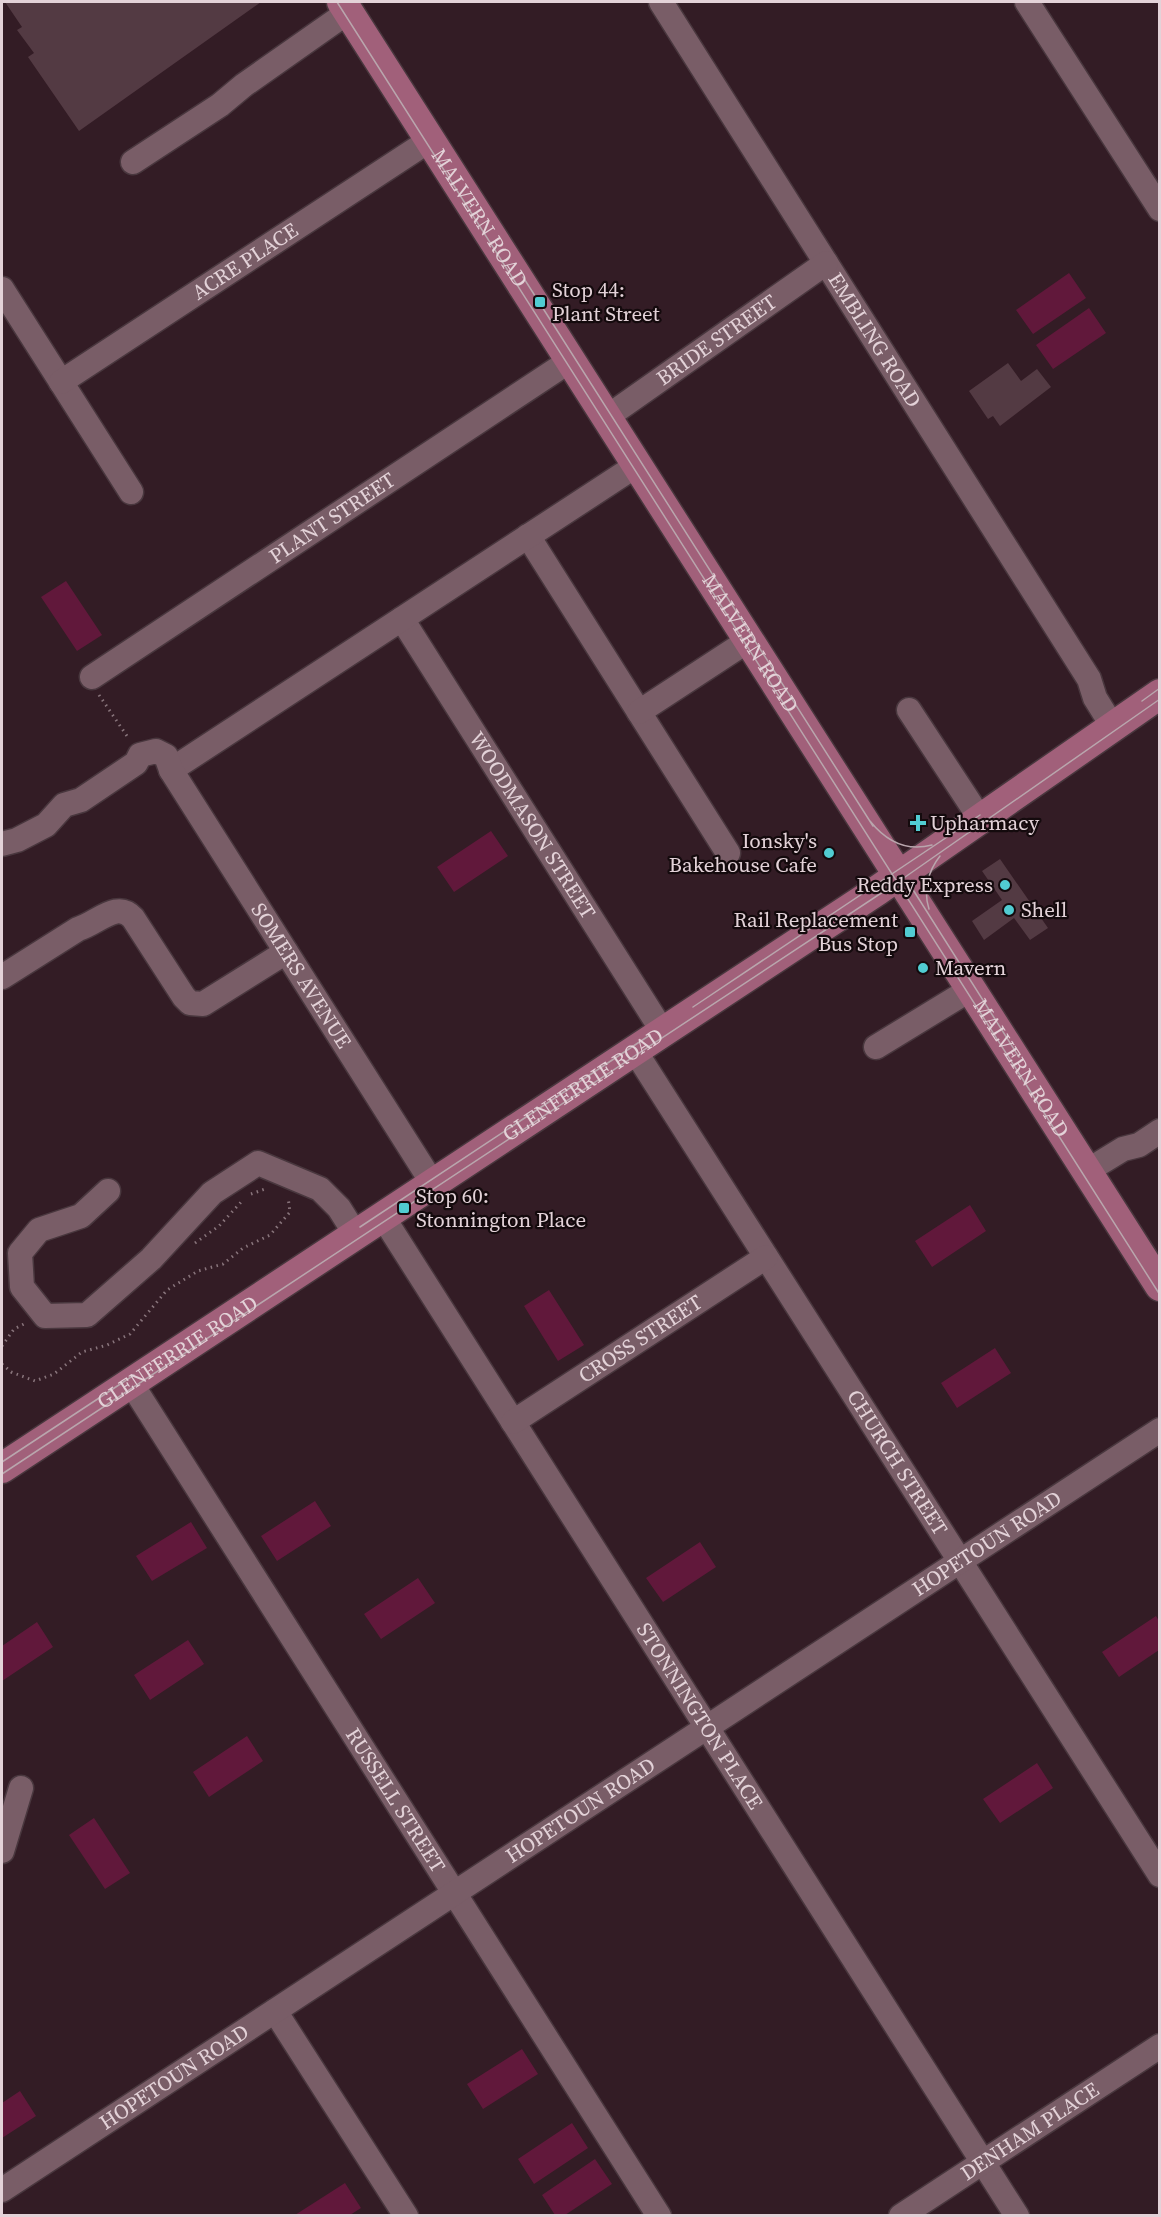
<svg xmlns="http://www.w3.org/2000/svg" width="1161" height="2217" font-family="'Source Serif 4',serif">
	<rect width="100%" height="100%" fill="#331c25"/>
	<path fill="#61183b" d="M 1069,273 L 1086,298 L 1033,334 L 1016,310 Z
		M 1089,308 L 1106,333 L 1053,369 L 1036,345 Z
		M 66,581 L 102,635 L 77,651 L 41,597 Z
		M 491,831 L 508,856 L 454,892 L 437,867 Z
		M 970,1205 L 986,1231 L 932,1267 L 915,1241 Z
		M 549,1290 L 584,1345 L 558,1361 L 524,1306 Z
		M 995,1348 L 1011,1373 L 957,1408 L 941,1383 Z
		M 315,1501 L 331,1526 L 277,1561 L 261,1536 Z
		M 191,1522 L 207,1548 L 152,1581 L 136,1556 Z
		M 700,1542 L 716,1567 L 663,1602 L 646,1578 Z
		M 418,1578 L 435,1603 L 381,1639 L 364,1614 Z
		M 1156,1616 L 1159,1621 L 1159,1650 L 1119,1677 L 1102,1652 Z
		M 37,1622 L 53,1647 L 2,1681 L 2,1646 Z
		M 188,1640 L 204,1664 L 150,1700 L 134,1675 Z
		M 247,1736 L 263,1761 L 209,1797 L 193,1772 Z
		M 1037,1763 L 1053,1788 L 1000,1823 L 983,1799 Z
		M 94,1818 L 130,1873 L 105,1889 L 69,1835 Z
		M 522,2049 L 538,2074 L 483,2109 L 467,2084 Z
		M 20,2091 L 36,2116 L 2,2138 L 2,2103 Z
		M 572,2123 L 588,2148 L 534,2184 L 518,2159 Z
		M 595,2159 L 612,2184 L 565,2215 L 555,2215 L 542,2195 Z
		M 345,2183 L 361,2208 L 350,2215 L 295,2215 Z"/>
	<path fill="#533a43" d="M 5,2 L 261,2 L 79,131 L 28,57 L 34,53 L 17,30 L 22,27 Z
		M 1008,363 L 1021,381 L 1037,369 L 1051,387 L 1000,426 L 993,416 L 988,419 L 969,391 Z
		M 1000,859 L 1048,928 L 1030,940 L 1014,918 L 984,940 L 972,921 L 1002,900 L 982,871 Z"/>
	<g fill="none" stroke-linecap="round" stroke-linejoin="round">
		<defs>
			<g id="minor">
				<path id="s1" d="M 661,2 L 1089,679 L 1095,698 L 1113,727"/>
				<path d="M 1027,2 L 1160,209"/>
				<path d="M 133,162 L 220,105 L 244,85 L 348,12"/>
				<path d="M 2,289 L 131,492"/>
				<path id="s2" d="M 61,382 L 430,140"/>
				<path id="s3" d="M 607,417 L 826,263"/>
				<path d="M 528,536 L 728,853"/>
				<path id="s4" d="M 402,619 L 663,1032"/>
				<path id="s5" d="M 92,677 L 571,360"/>
				<path d="M 909,710 L 981,820"/>
				<path d="M 639,712 L 749,640"/>
				<path d="M 171,770 L 637,465"/>
				<path id="s6" d="M 2,844 L 17,840 L 46,825 L 64,805 L 81,800 L 136,763 L 140,755 L 156,751 L 166,756 L 171,770 L 433,1184"/>
				<path d="M 2,977 L 78,929 C 98,923 117,900 133,918 L 184,997 L 190,1003 L 203,1004 L 286,952"/>
				<path d="M 876,1047 L 971,989"/>
				<path id="s7" d="M 635,1051 L 1160,1875"/>
				<path d="M 1087,1171 L 1123,1149 L 1139,1145 L 1160,1131"/>
				<path d="M 108,1191 L 81,1216 L 39,1230 L 20,1253 L 22,1287 L 45,1316 L 87,1315 L 151,1259 L 212,1193 L 258,1163 L 320,1189 L 339,1208 L 356,1235"/>
				<path id="s8" d="M 383,1217 L 1017,2216"/>
				<path id="s9" d="M 131,1383 L 659,2216"/>
				<path id="s10" d="M 513,1422 L 766,1257"/>
				<path d="M 2,1851 L 21,1788"/>
				<path d="M 275,2011 L 406,2216"/>
				<path id="s11" d="M 2,2190 L 1160,1430"/>
				<path id="s12" d="M 901,2216 L 1160,2046"/>
			</g>
			<g id="major">
				<path id="s13" d="M 342,2 L 1160,1286"/>
				<path id="s14" d="M 2,1468 L 878,890 L 1160,694"/>
			</g>
		</defs>
		<use href="#minor" stroke="#49373e" stroke-width="27"/>
		<use href="#major" stroke="#49373e" stroke-width="33"/>
		<path stroke="#89757c" stroke-width="3" stroke-dasharray="1.5 4.5" stroke-linecap="butt" d="M 99,695 L 129,739
			M 251,1194 L 265,1189
			M 195,1243 L 219,1226 L 243,1200
			M 2,1346 L 14,1329 L 26,1323
			M 2,1364 L 11,1372 L 35,1381 L 54,1374 L 82,1352 L 107,1345 L 130,1334 L 167,1290 L 198,1271 L 223,1264 L 243,1248 L 270,1235 L 290,1212 L 288,1197"/>
		<use href="#minor" stroke="#795d67" stroke-width="24"/>
		<use href="#major" stroke="#a1607a" stroke-width="30"/>
		<path stroke="#b9a6ad" stroke-width="1.5" d="M 337,2 L 1160,1295
			M 523,277 L 873,826
			M 1142,701 L 1160,688
			M 870,821 C 886,841 906,852 932,845
			M 910,885 L 1019,1057
			M 929,909 C 923,891 928,871 940,856
			M 693,1007 L 980,815
			M 360,1227 L 650,1035
			M 2,1462 L 134,1375
			M 2,1474 L 898,882 L 1160,699"/>
	</g>
	<g fill="#51ccd2" stroke="#140a0d" stroke-width="2">
		<rect x="534" y="296" width="12" height="12" rx="3"/>
		<path d="M915 814h6v6h6v6h-6v6h-6v-6h-6v-6h6z"/>
		<circle cx="829" cy="853" r="6"/>
		<circle cx="1005" cy="885" r="6"/>
		<circle cx="1009" cy="910" r="6"/>
		<rect x="904" y="926" width="12" height="12" rx="3"/>
		<circle cx="923" cy="968" r="6"/>
		<rect x="398" y="1202" width="12" height="12" rx="3"/>
	</g>
	<g text-anchor="middle" stroke-width="4.5" stroke-linejoin="round" paint-order="stroke">
		<g font-size="21" fill="#e3d2d8" stroke="#140a0d">
			<text dy="7" stroke="none"><textPath href="#s13" startOffset="256">MALVERN ROAD</textPath></text>
			<text dy="7" stroke="none"><textPath href="#s2" startOffset="220">ACRE PLACE</textPath></text>
			<text dy="7" stroke="none"><textPath href="#s3" startOffset="134">BRIDE STREET</textPath></text>
			<text dy="7" stroke="none"><textPath href="#s1" startOffset="400">EMBLING ROAD</textPath></text>
			<text dy="7" stroke="none"><textPath href="#s5" startOffset="288">PLANT STREET</textPath></text>
			<text dy="7" stroke="none"><textPath href="#s13" startOffset="760">MALVERN ROAD</textPath></text>
			<text dy="7" stroke="none"><textPath href="#s4" startOffset="244">WOODMASON STREET</textPath></text>
			<text dy="7" stroke="none"><textPath href="#s6" startOffset="454">SOMERS AVENUE</textPath></text>
			<text dy="7" stroke="none"><textPath href="#s13" startOffset="1264">MALVERN ROAD</textPath></text>
			<text dy="7" stroke="none"><textPath href="#s14" startOffset="696">GLENFERRIE ROAD</textPath></text>
			<text dy="7" stroke="none"><textPath href="#s10" startOffset="152">CROSS STREET</textPath></text>
			<text dy="7" stroke="none"><textPath href="#s14" startOffset="210">GLENFERRIE ROAD</textPath></text>
			<text dy="7" stroke="none"><textPath href="#s7" startOffset="488">CHURCH STREET</textPath></text>
			<text dy="7" stroke="none"><textPath href="#s11" startOffset="1178">HOPETOUN ROAD</textPath></text>
			<text dy="7" stroke="none"><textPath href="#s8" startOffset="591">STONNINGTON PLACE</textPath></text>
			<text dy="7" stroke="none"><textPath href="#s9" startOffset="494">RUSSELL STREET</textPath></text>
			<text dy="7" stroke="none"><textPath href="#s11" startOffset="692">HOPETOUN ROAD</textPath></text>
			<text dy="7" stroke="none"><textPath href="#s11" startOffset="206">HOPETOUN ROAD</textPath></text>
			<text dy="7" stroke="none"><textPath href="#s12" startOffset="154">DENHAM PLACE</textPath></text>
		</g>
		<g font-size="21" fill="#e3d2d8" stroke="#140a0d" text-anchor="start">
			<text x="552" y="297">Stop 44:<tspan x="552" dy="24">Plant Street</tspan></text>
			<text x="930" y="830">Upharmacy</text>
			<text x="817" y="848" text-anchor="end">Ionsky's<tspan x="817" dy="24">Bakehouse Cafe</tspan></text>
			<text x="993" y="892" text-anchor="end">Reddy Express</text>
			<text x="1021" y="917">Shell</text>
			<text x="898" y="927" text-anchor="end">Rail Replacement<tspan x="898" dy="24">Bus Stop</tspan></text>
			<text x="935" y="975">Mavern</text>
			<text x="416" y="1203">Stop 60:<tspan x="416" dy="24">Stonnington Place</tspan></text>
		</g>
	</g>
	<rect width="1161" height="2217" fill="none" stroke="#e3d2d8" stroke-width="6"/>
</svg>
